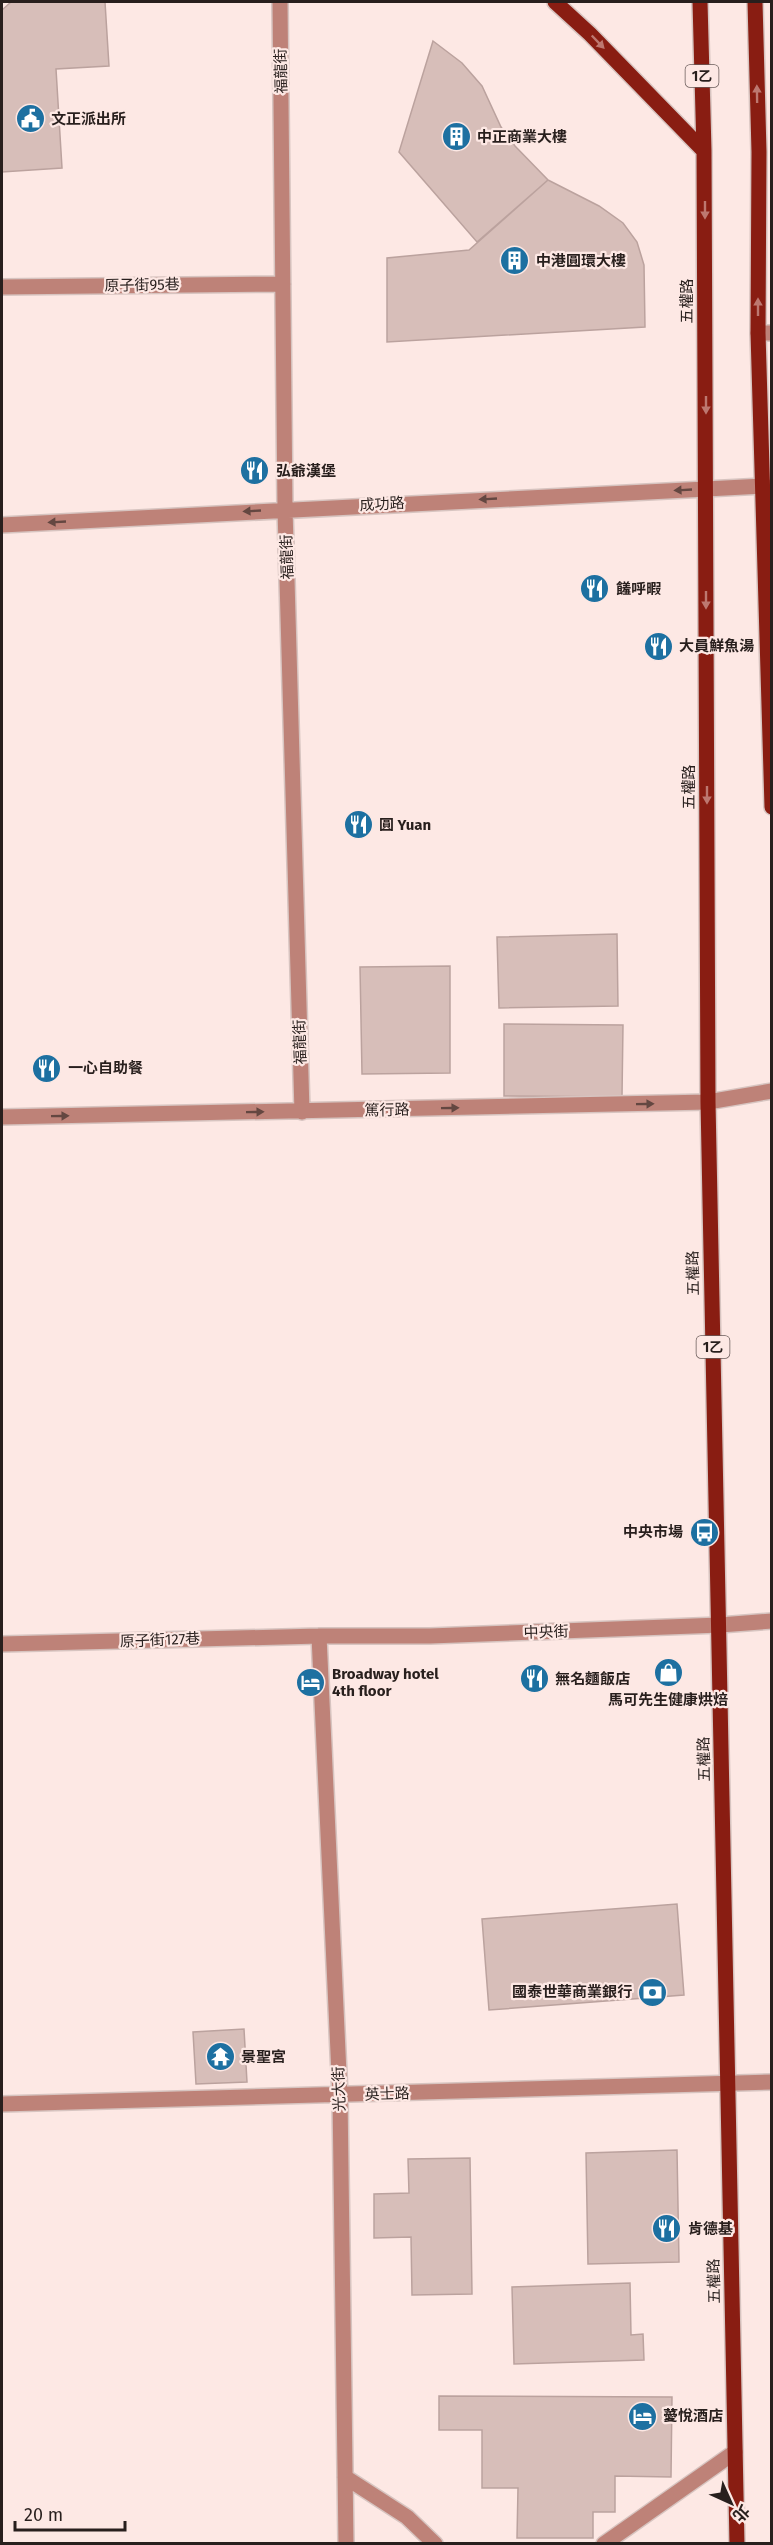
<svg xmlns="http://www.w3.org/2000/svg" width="773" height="2545" font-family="'Fira Sans','Noto Sans TC',sans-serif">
	<rect width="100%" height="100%" fill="#fde8e4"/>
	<path fill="#d7beb9" stroke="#bba29e" stroke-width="1.5" d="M 11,2 L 105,2 L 109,66 L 56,69 L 62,168 L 2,172 L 2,10 Z
		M 433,41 L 462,63 L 482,86 L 501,127 L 515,146 L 548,180 L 477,242 L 399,152 Z
		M 548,180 L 599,206 L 623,223 L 637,242 L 644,265 L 645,327 L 387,342 L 387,258 L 469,250 Z
		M 617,934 L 618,1006 L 499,1008 L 497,937 Z
		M 450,966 L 450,1073 L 362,1074 L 360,967 Z
		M 504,1024 L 623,1025 L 622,1097 L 504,1096 Z
		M 677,1904 L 684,1995 L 489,2010 L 482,1919 Z
		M 244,2029 L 247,2082 L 196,2084 L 193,2032 Z
		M 677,2150 L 679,2262 L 588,2264 L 586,2153 Z
		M 470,2158 L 472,2294 L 412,2295 L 411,2237 L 374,2238 L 374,2194 L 409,2193 L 408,2159 Z
		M 630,2283 L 631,2335 L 643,2334 L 644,2360 L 514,2364 L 512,2287 Z
		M 439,2396 L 672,2397 L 671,2477 L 615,2476 L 615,2512 L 593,2512 L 593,2538 L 517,2538 L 518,2488 L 482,2488 L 482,2430 L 439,2430 Z"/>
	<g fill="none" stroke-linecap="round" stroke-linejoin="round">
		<defs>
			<path id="minor" d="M 280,2 L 285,509 L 302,1112
				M 2,287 L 283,284
				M 758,333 L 772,333
				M 2,525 L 706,489 L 763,486 L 772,488
				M 2,1117 L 708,1102 L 772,1091
				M 319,1636 L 340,2096 L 346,2544
				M 2,1644 L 319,1636 L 430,1636 L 720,1625 L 772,1621
				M 2,2104 L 772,2082
				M 345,2477 L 407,2517 L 435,2544
				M 604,2544 L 735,2452"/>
			<path id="major" d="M 555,2 L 590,34 L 704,151
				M 700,2 L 704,151 L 708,1102 L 737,2544
				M 755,2 L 759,152 L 758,333 L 772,807"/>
		</defs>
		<use href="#minor" stroke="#d7c4c0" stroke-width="18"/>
		<use href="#major" stroke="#d7c4c0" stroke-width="18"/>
		<use href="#minor" stroke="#be8278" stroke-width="15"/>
		<use href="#major" stroke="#891d12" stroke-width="15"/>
	</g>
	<defs><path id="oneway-solid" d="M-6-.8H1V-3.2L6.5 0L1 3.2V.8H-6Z" transform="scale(1.5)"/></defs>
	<g fill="#bd7870">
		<use href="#oneway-solid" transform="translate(598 42) rotate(46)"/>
		<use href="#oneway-solid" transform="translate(757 94) rotate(-91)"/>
		<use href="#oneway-solid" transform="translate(705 210) rotate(90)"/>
		<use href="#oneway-solid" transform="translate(758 307) rotate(-90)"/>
		<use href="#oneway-solid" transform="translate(706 405) rotate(90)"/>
		<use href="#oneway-solid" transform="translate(706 600) rotate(90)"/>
		<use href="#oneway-solid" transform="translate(707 795) rotate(90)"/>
	</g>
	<g fill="#644741">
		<use href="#oneway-solid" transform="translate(683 490) rotate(177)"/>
		<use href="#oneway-solid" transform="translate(488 499) rotate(177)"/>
		<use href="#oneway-solid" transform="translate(252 511) rotate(177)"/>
		<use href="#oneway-solid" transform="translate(57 522) rotate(177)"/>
		<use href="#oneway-solid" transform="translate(645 1104) rotate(-1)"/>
		<use href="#oneway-solid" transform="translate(450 1108) rotate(-1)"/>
		<use href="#oneway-solid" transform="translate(255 1112) rotate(-1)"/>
		<use href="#oneway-solid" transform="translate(60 1116) rotate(-1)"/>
	</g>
	<defs>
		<symbol id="civic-disc" viewBox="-11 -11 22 22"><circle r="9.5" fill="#1d70a1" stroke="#fde8e4"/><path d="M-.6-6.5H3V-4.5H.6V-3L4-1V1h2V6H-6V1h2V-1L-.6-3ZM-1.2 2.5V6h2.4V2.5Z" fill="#fff"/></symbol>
		<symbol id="building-disc" viewBox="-11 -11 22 22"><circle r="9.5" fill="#1d70a1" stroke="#fde8e4"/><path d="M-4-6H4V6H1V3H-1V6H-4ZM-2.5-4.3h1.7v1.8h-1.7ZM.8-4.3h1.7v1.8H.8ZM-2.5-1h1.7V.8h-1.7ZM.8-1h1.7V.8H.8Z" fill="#fff"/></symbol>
		<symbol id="restaurant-disc" viewBox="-11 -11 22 22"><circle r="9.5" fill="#1d70a1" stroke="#fde8e4"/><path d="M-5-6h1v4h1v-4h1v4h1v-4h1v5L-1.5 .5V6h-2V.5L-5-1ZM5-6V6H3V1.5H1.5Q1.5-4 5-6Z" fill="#fff"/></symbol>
		<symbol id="bus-disc" viewBox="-11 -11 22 22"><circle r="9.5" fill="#1d70a1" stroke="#fde8e4"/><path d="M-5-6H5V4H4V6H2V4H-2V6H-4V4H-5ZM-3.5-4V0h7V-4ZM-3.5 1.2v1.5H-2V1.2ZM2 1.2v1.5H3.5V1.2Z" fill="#fff"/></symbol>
		<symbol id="shop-disc" viewBox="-11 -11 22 22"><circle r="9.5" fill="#1d70a1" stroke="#fde8e4"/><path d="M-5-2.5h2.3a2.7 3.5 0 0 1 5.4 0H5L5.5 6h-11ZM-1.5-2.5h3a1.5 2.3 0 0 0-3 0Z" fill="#fff"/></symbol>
		<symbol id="hotel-disc" viewBox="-11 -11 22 22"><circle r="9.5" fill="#1d70a1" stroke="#fde8e4"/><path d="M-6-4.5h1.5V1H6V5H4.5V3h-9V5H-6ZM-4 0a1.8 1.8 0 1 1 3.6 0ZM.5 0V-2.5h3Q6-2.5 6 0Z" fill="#fff"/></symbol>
		<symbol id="bank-disc" viewBox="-11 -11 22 22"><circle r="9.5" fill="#1d70a1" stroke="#fde8e4"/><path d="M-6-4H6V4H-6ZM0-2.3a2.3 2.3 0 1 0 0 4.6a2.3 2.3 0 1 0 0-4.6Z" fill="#fff"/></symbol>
		<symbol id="temple-disc" viewBox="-11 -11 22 22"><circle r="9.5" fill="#1d70a1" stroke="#fde8e4"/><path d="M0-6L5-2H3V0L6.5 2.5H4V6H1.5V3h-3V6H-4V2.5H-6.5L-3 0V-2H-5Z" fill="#fff"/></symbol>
	</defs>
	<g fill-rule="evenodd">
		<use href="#civic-disc" x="14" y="102" width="33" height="33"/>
		<use href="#building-disc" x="440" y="120" width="33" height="33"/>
		<use href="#building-disc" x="498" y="244" width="33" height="33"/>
		<use href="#restaurant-disc" x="238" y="454" width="33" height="33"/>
		<use href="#restaurant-disc" x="578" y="572" width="33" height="33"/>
		<use href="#restaurant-disc" x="642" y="630" width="33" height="33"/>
		<use href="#restaurant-disc" x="342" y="808" width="33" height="33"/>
		<use href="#restaurant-disc" x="30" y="1052" width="33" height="33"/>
		<use href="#bus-disc" x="688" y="1516" width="33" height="33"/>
		<use href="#shop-disc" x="652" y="1656" width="33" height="33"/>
		<use href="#restaurant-disc" x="518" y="1662" width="33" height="33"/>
		<use href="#hotel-disc" x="294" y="1666" width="33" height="33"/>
		<use href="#bank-disc" x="636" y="1976" width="33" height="33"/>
		<use href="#temple-disc" x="204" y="2040" width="33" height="33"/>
		<use href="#restaurant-disc" x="650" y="2212" width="33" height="33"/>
		<use href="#hotel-disc" x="626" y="2400" width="33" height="33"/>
	</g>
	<g text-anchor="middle" stroke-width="4.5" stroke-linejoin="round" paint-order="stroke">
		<g fill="#fde8e4" stroke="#685b59" stroke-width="1.5">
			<rect x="685.5" y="65" width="33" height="22" rx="4.5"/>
			<rect x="696.5" y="1336" width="33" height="22" rx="4.5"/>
		</g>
		<g font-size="14" font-weight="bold" fill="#281f1d">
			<text x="702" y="81">1乙</text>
			<text x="713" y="1352">1乙</text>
		</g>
		<g font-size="15" fill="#281f1d" stroke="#fde8e4">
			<text transform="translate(281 71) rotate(-91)" y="5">福龍街</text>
			<text transform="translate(142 285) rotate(-1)" y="5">原子街95巷</text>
			<text transform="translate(687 301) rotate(-90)" y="5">五權路</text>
			<text transform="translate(382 504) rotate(-3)" y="5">成功路</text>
			<text transform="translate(287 557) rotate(-92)" y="5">福龍街</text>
			<text transform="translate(689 787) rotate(-90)" y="5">五權路</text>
			<text transform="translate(300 1042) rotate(-92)" y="5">福龍街</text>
			<text transform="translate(387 1110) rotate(-1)" y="5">篤行路</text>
			<text transform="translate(693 1273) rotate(-91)" y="5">五權路</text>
			<text transform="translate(546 1632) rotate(-2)" y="5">中央街</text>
			<text transform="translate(160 1640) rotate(-2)" y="5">原子街127巷</text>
			<text transform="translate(704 1759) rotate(-91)" y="5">五權路</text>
			<text transform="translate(339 2089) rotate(-92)" y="5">光大街</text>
			<text transform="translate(387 2094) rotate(-2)" y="5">英士路</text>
			<text transform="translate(714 2281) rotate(-91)" y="5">五權路</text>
		</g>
		<g font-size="15" font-weight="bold" fill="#281f1d" stroke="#fde8e4" text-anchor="start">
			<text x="51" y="124">文正派出所</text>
			<text x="477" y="142">中正商業大樓</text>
			<text x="536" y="266">中港圓環大樓</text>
			<text x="276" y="476">弘爺漢堡</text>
			<text x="616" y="594">饈呼暇</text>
			<text x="679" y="651">大員鮮魚湯</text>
			<text x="379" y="830">圓 Yuan</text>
			<text x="68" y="1073">一心自助餐</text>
			<text x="683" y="1537" text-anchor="end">中央市場</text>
			<text x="332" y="1679">Broadway hotel<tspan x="332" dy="17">4th floor</tspan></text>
			<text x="555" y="1684">無名麵飯店</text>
			<text x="668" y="1705" text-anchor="middle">馬可先生健康烘焙</text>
			<text x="632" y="1997" text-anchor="end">國泰世華商業銀行</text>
			<text x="241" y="2062">景聖宮</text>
			<text x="688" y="2234">肯德基</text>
			<text x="663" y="2421">薆悅酒店</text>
		</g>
	</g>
	<rect width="773" height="2545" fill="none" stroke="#281f1d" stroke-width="6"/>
	<g transform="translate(731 2503) rotate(135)" stroke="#fde8e4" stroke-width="4.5" paint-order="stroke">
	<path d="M0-4.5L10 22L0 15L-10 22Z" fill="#281f1d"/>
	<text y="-9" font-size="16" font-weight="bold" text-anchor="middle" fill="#281f1d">北</text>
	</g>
	<path d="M15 2521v9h110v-9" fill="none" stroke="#281f1d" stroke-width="3"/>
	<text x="24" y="2521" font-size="18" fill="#281f1d" stroke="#fde8e4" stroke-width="4.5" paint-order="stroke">20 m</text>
</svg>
